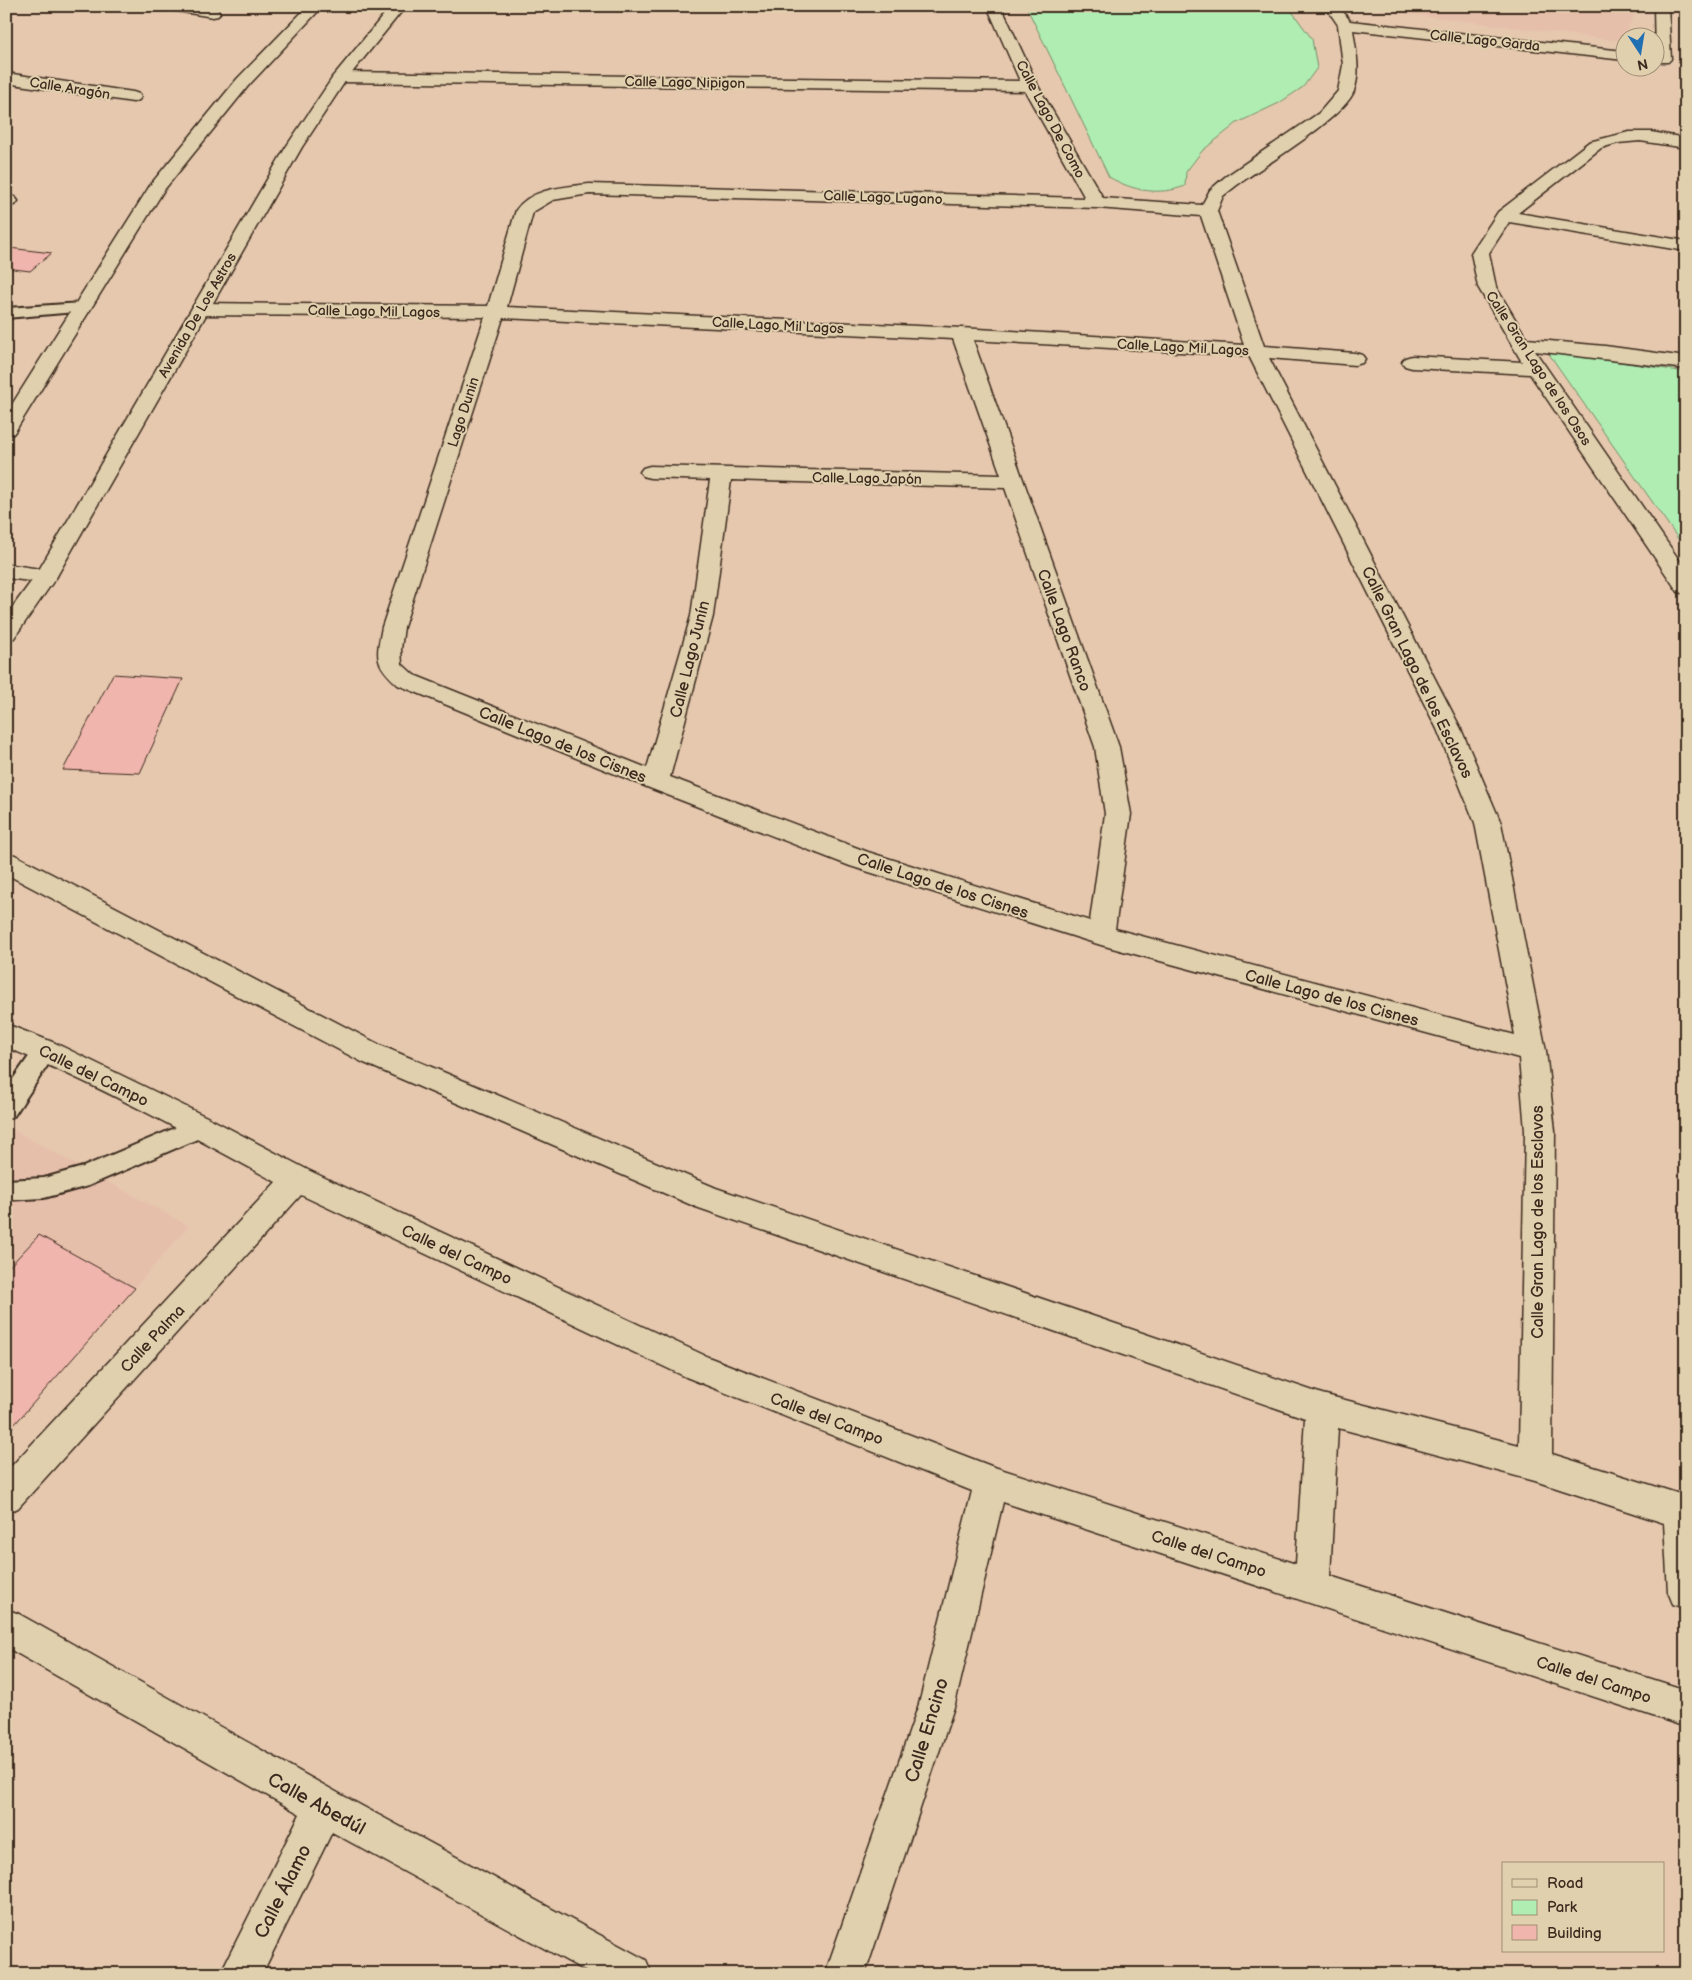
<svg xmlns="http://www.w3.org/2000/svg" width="1692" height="1980" font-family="'Balsamiq Sans',sans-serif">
	<rect width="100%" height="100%" fill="#e6c8ae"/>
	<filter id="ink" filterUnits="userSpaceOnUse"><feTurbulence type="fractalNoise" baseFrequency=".02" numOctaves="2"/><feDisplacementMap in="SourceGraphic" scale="10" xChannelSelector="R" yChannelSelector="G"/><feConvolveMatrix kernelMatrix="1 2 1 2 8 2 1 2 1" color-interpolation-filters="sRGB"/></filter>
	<g filter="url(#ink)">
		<path fill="#e6bfab" d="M 1380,6 L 1637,6 L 1638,8 L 1621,41 L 1384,11 Z
			M 6,1126 L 189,1226 L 6,1434 Z"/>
		<path fill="#afedb3" stroke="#758c68" d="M 1026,6 L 1288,6 L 1312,39 L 1317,68 L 1303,87 L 1279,103 L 1237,123 L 1202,151 L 1186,172 L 1185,186 C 1159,196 1133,191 1109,177 Z
			M 1547,351 L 1686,372 L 1686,550 Z"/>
		<path fill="#f0b5ad" stroke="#3b2a1e" d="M 9,248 L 52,253 L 30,271 L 6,268 L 6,249 Z
			M 113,674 L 183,679 L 140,773 L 63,770 Z
			M 39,1235 L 135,1288 L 6,1434 L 6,1270 Z"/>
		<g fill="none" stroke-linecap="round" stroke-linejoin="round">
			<defs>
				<path id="lane" d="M 82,303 L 87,305 L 90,308 L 87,311 L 6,318 L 6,308 Z
					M 45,1042 L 53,1045 L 57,1051 L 14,1116 L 6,1119 L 6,1089 L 37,1045 Z
					M 201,1117 L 209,1120 L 213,1127 L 209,1134 L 88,1186 L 44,1198 L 6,1200 L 6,1180 L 44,1178 L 83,1167 Z"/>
				<path id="street" d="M 163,6 L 198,6 L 218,10 L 220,13 L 218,16 L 213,17 L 170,10 Z
					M 987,6 L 1001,6 L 1038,86 L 1103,198 L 1202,205 L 1210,190 L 1225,177 L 1319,113 L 1338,91 L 1343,65 L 1338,25 L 1325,6 L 1339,6 L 1350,21 L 1624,51 L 1624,60 L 1353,30 C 1356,51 1361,71 1354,91 C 1345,117 1262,167 1237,185 L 1223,196 L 1217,211 L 1264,346 L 1355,353 L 1362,355 L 1365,359 L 1362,363 L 1355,365 L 1269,358 L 1461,729 L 1501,823 L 1546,1051 L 1555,1131 L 1552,1454 L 1686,1496 L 1686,1609 L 1673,1604 L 1668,1592 L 1664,1523 L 1535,1481 L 1338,1428 L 1330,1576 L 1686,1690 L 1686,1727 L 1003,1502 L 955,1704 L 865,1974 L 825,1974 L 919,1704 L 972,1491 L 686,1377 L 301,1195 L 18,1508 L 6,1513 L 6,1472 L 276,1182 C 188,1134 99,1085 6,1047 L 6,1024 L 55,1043 L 211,1119 L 308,1170 L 708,1357 L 991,1466 L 1296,1564 L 1305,1418 L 696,1207 L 362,1062 L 6,874 L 6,853 L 15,855 L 382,1046 L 716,1188 L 1322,1394 L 1519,1445 L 1525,1131 L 1519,1058 L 1101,945 L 850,866 L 647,787 L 398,685 C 374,663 376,658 382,627 L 485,317 L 201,315 L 194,313 L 192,309 L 194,305 L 201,303 L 488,306 L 516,210 C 531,188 565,187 589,184 L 1085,198 L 1025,91 L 340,82 L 335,80 L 332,77 L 335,74 L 340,72 L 1020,81 ZM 589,194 L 1097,208 L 1201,216 L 1244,345 L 961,328 L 507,307 L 533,212 L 553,200 ZM 503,318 L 953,339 L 1001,475 L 650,466 L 643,468 L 640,472 L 643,476 L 650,478 L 710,480 L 691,616 L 647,768 L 414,675 L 402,664 L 401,649 L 404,627 ZM 973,340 L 1249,356 L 1437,729 L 1475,823 L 1515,1035 L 1115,929 L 1131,814 L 1119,747 ZM 731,480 L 1005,488 L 1095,747 L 1105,814 L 1090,921 L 868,852 L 670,777 L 713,616 Z
					M 1654,6 L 1668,6 L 1671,59 L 1668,62 L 1658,62 L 1655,59 Z
					M 6,73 L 133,92 L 139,94 L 141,97 L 139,100 L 133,102 L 6,83 Z
					M 1629,132 L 1651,132 L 1686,138 L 1686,148 L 1640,141 L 1618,143 L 1601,148 L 1518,213 L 1686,241 L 1686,251 L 1509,222 L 1489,253 L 1496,287 L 1527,339 L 1605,346 L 1686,357 L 1686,369 L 1535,351 L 1686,570 L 1686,594 L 1678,592 L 1530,374 L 1412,368 L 1405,366 L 1402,362 L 1405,358 L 1412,356 L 1522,362 L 1478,287 L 1471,253 L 1498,212 L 1589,142 Z
					M 6,195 L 15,197 L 18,201 L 15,205 L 6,205 Z
					M 6,564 L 54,571 L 57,576 L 54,581 L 46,583 L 6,578 Z
					M 6,1609 L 19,1614 L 338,1793 L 646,1960 L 652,1974 L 591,1974 L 332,1832 L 262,1974 L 220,1974 L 300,1814 L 6,1647 Z"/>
				<path id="secondary" d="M 308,6 L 323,6 L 249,85 L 164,190 L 16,430 L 13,434 L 6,436 L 6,414 L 151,184 L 237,79 Z
					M 391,6 L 406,6 L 346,80 L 302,147 L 57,576 L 14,638 L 6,640 L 6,616 L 36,575 L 286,147 L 335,74 Z"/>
			</defs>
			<use href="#lane" stroke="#3b2a1e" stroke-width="4"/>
			<use href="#street" stroke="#3b2a1e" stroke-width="3"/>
			<use href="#secondary" stroke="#3b2a1e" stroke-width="3"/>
			<use href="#lane" fill="#e1d0ae" fill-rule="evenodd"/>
			<use href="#street" fill="#e1d0ae" fill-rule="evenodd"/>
			<use href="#secondary" fill="#e1d0ae" fill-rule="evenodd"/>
		</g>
	</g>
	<g text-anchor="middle" stroke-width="4" stroke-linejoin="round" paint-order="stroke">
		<g font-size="14" fill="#3b2a1e" stroke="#e1d0ae">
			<text transform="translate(1485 40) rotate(6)" y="5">Calle Lago Garda</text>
			<text transform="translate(685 82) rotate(1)" y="5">Calle Lago Nipigon</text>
			<text transform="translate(70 88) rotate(9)" y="5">Calle Aragón</text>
			<text transform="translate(1051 119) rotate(62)" y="5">Calle Lago De Como</text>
			<text transform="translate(883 197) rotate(2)" y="5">Calle Lago Lugano</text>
			<text transform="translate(374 311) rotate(1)" y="5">Calle Lago Mil Lagos</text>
			<text transform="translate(197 315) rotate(-60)" y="5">Avenida De Los Astros</text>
			<text transform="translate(778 325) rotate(3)" y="5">Calle Lago Mil Lagos</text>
			<text transform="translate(1183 347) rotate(3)" y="5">Calle Lago Mil Lagos</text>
			<text transform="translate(1539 368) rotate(57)" y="5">Calle Gran Lago de los Osos</text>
			<text transform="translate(463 412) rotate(-72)" y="5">Lago Dunin</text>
			<text transform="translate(867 478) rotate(1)" y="5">Calle Lago Japón</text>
		</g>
		<g font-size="16" fill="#3b2a1e" stroke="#e1d0ae">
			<text transform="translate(1065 630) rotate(70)" y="6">Calle Lago Ranco</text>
			<text transform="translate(689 659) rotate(-76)" y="6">Calle Lago Junín</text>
			<text transform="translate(1418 672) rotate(64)" y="6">Calle Gran Lago de los Esclavos</text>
			<text transform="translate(563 744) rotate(22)" y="6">Calle Lago de los Cisnes</text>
			<text transform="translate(943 885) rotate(18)" y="6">Calle Lago de los Cisnes</text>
			<text transform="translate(1332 997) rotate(15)" y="6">Calle Lago de los Cisnes</text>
			<text transform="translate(94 1075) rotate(26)" y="6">Calle del Campo</text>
			<text transform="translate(1537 1222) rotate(-90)" y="6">Calle Gran Lago de los Esclavos</text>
			<text transform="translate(457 1254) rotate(25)" y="6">Calle del Campo</text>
			<text transform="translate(152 1338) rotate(-47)" y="6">Calle Palma</text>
			<text transform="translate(827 1418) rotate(21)" y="6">Calle del Campo</text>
			<text transform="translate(1209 1553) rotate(18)" y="6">Calle del Campo</text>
			<text transform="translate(1594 1679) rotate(18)" y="6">Calle del Campo</text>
		</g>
		<g font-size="19" fill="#3b2a1e" stroke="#e1d0ae">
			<text transform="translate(926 1730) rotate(-73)" y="7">Calle Encino</text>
			<text transform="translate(317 1803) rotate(29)" y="7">Calle Abedúl</text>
			<text transform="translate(282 1891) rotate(-63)" y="7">Calle Álamo</text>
		</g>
	</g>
	<rect width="1692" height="1980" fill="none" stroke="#e1d0ae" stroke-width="25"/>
	<rect x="12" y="12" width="1667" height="1955" fill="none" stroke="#3b2a1e" stroke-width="2" filter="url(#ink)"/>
	<rect x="1502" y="1862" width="162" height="90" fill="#e1d0ae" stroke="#9f8e74"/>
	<rect x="1512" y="1879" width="25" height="8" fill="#e1d0ae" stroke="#9f8e74"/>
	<text x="1547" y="1888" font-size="15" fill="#3b2a1e">Road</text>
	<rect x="1512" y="1900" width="25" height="15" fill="#afedb3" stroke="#9f8e74"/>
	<text x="1547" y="1912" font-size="15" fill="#3b2a1e">Park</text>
	<rect x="1512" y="1925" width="25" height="15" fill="#f0b5ad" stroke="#9f8e74"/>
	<text x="1547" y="1938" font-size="15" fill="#3b2a1e">Building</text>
	<g transform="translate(1640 52) rotate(168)"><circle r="24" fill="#e1d0ae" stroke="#9f8e74"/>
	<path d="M0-4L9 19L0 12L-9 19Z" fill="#1f6fb2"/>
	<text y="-8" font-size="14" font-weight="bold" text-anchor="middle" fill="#3b2a1e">N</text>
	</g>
</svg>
